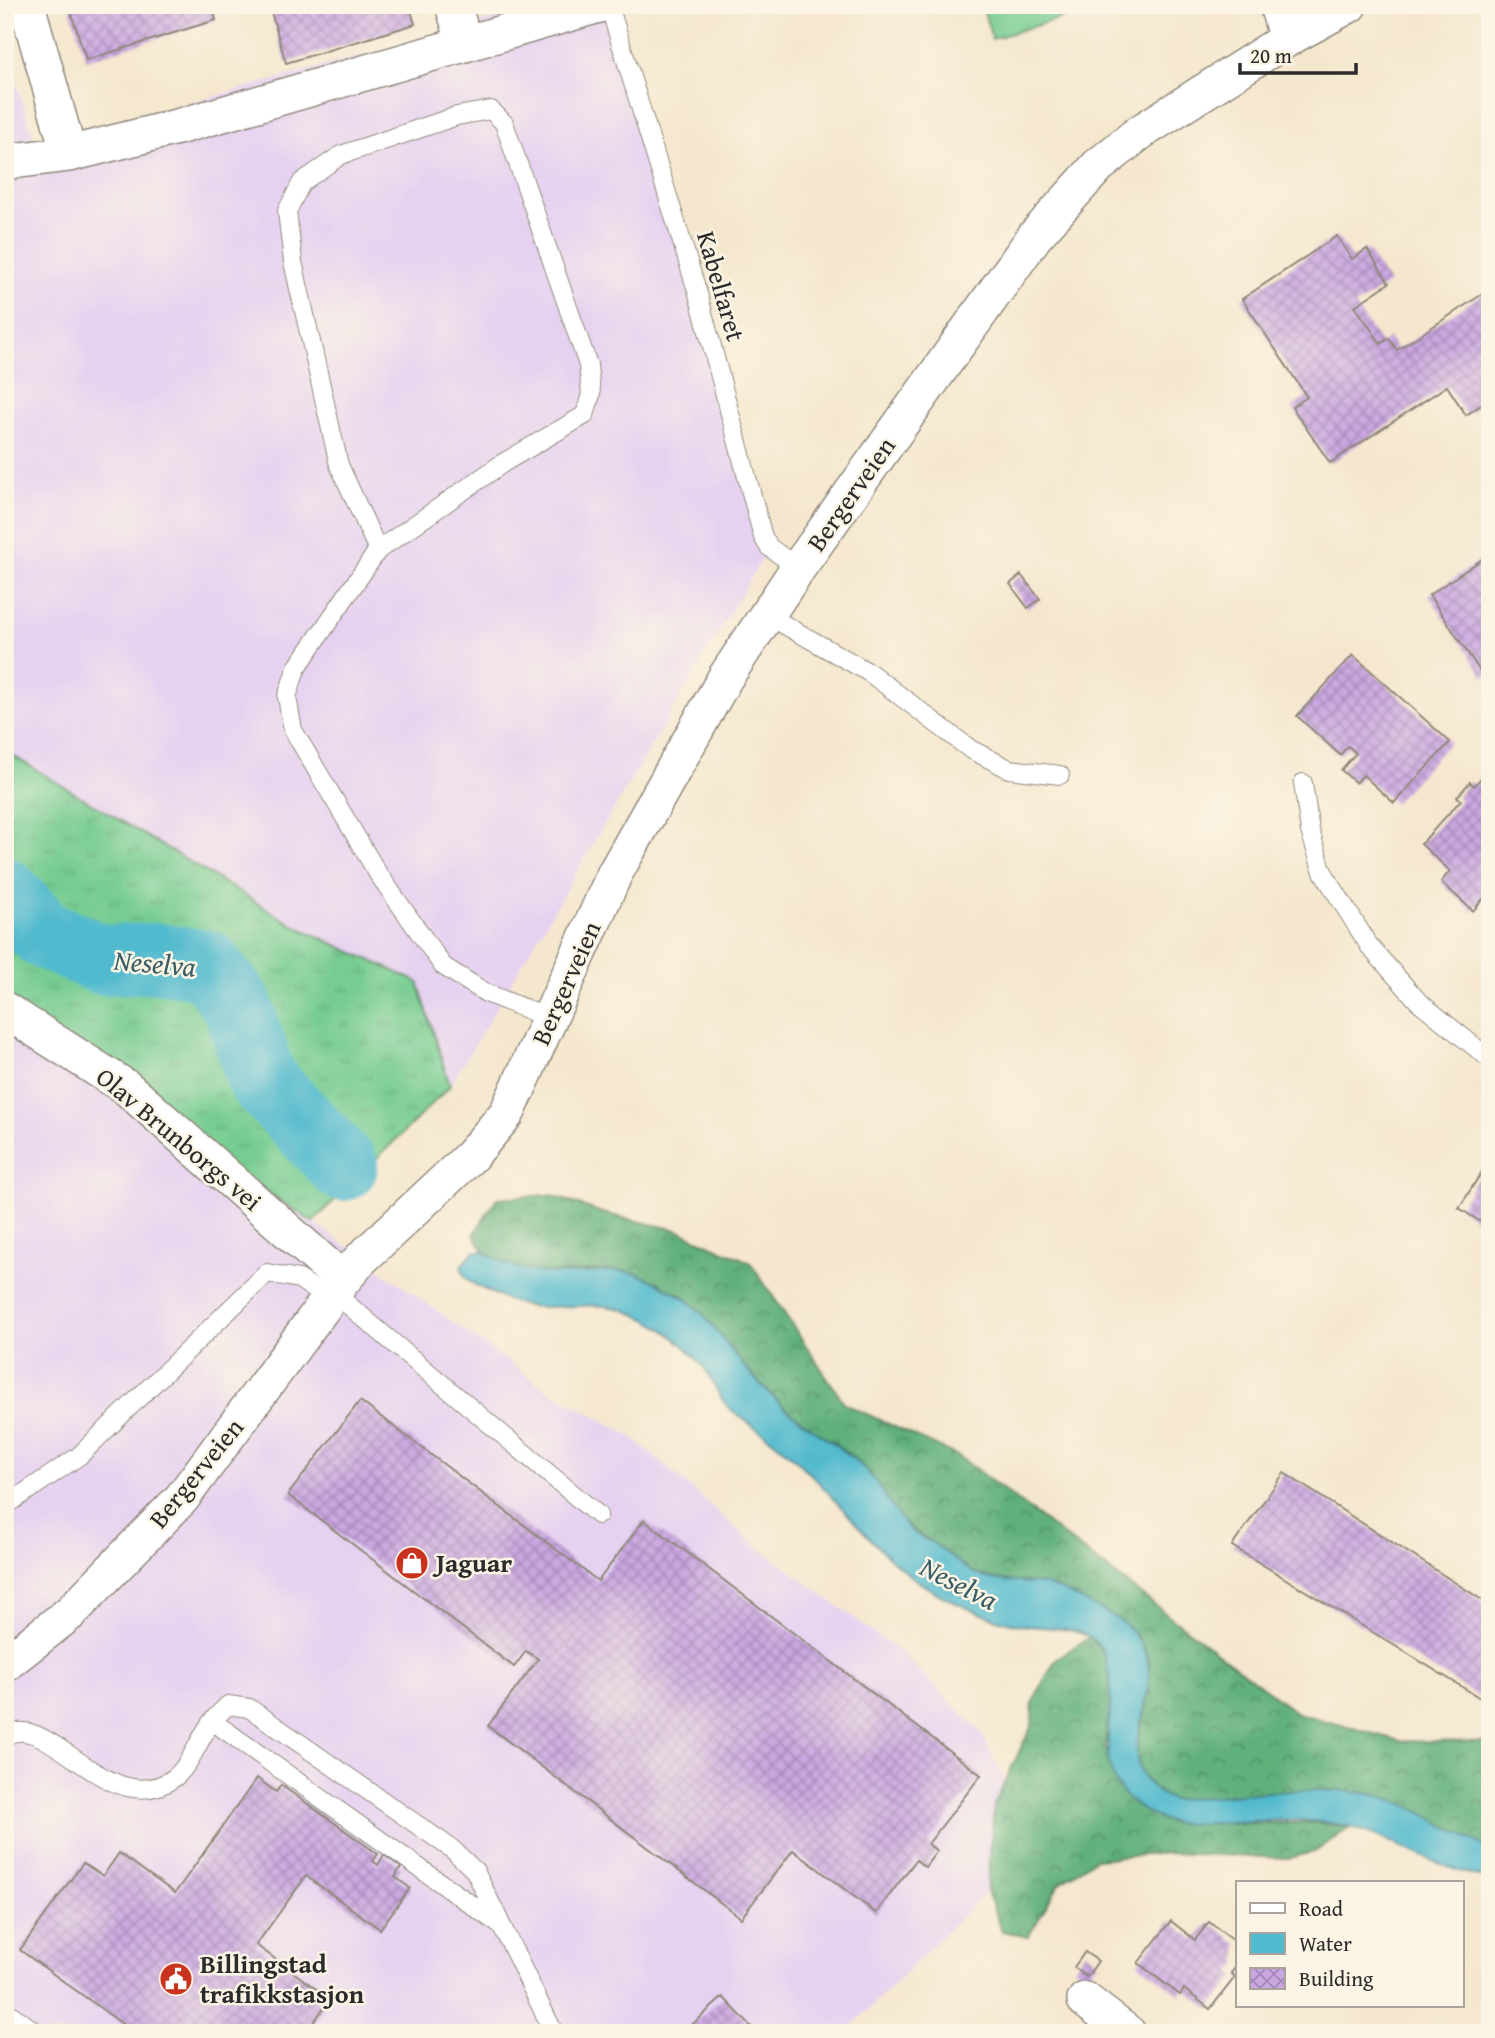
<svg xmlns="http://www.w3.org/2000/svg" width="1495" height="2038" font-family="'Gentium Book Plus',serif">
	<defs>
		<pattern id="grass-tufts" width="24" height="20" patternUnits="userSpaceOnUse" patternTransform="scale(1.75)"><rect width="24" height="20" fill="#76cc91"/><path d="M3 7l-1-3M5 7V3M7 7l1-3M15 17l-1-3M17 17v-4M19 17l1-3" fill="none" stroke="#66af7d"/></pattern>
		<pattern id="forest-crowns" width="20" height="18" patternUnits="userSpaceOnUse" patternTransform="scale(1.75)"><rect width="20" height="18" fill="#60b07b"/><path d="M2 6a3 3 0 1 1 6 0M12 15a3 3 0 1 1 6 0" fill="none" stroke="#4f8f65"/></pattern>
		<pattern id="building-cross-hatch" width="8" height="8" patternUnits="userSpaceOnUse" patternTransform="scale(1.75)"><rect width="8" height="8" fill="#caa7e1"/><path d="M0 0l8 8M0 8l8-8" fill="none" stroke="#a488b7"/></pattern>
	</defs>
	<rect width="100%" height="100%" fill="#fcf5e5"/>
	<filter id="ink" filterUnits="userSpaceOnUse"><feTurbulence type="fractalNoise" baseFrequency=".0143" numOctaves="2"/><feDisplacementMap in="SourceGraphic" scale="14" xChannelSelector="R" yChannelSelector="G"/><feConvolveMatrix kernelMatrix="1 2 1 2 8 2 1 2 1" color-interpolation-filters="sRGB"/></filter>
	<filter id="wash" filterUnits="userSpaceOnUse"><feTurbulence type="fractalNoise" baseFrequency=".00686" numOctaves="4" result="noise"/><feDisplacementMap in="SourceGraphic" scale="28" xChannelSelector="R" yChannelSelector="G"/><feGaussianBlur stdDeviation="1.57" result="paint"/><feColorMatrix in="noise" values="0 0 0 0 0 0 0 0 0 0 0 0 0 0 0 0 0 1.4 0 .05"/><feComposite in="paint" operator="in"/></filter>
	<g filter="url(#wash)">
		<rect width="100%" height="100%" fill="#f5e7ce"/>
		<path fill="#e6d2f0" d="M 545,5 L 605,5 L 773,540 L 450,1086 L 418,982 L 297,927 L 5,751 L 5,45 L 36,146 Z
			M 5,1022 L 313,1222 L 549,1391 L 631,1436 L 752,1542 L 902,1654 L 981,1732 L 1005,1782 L 994,1805 L 987,1891 L 845,2033 L 5,2033 Z"/>
		<path fill="url(#grass-tufts)" stroke="#507c5e" stroke-width="2" d="M 5,751 L 297,927 L 418,982 L 450,1086 L 313,1222 L 5,1022 Z"/>
		<path fill="url(#forest-crowns)" stroke="#466e53" stroke-width="2" d="M 551,1195 L 602,1213 L 677,1230 L 750,1262 L 845,1404 L 960,1457 L 1297,1713 L 1400,1741 L 1490,1742 L 1490,1848 L 1355,1792 L 1172,1800 C 1085,1758 1197,1682 1122,1622 C 1100,1605 1031,1586 1003,1580 C 992,1578 982,1577 972,1572 C 960,1566 949,1555 938,1547 C 924,1536 908,1529 896,1516 C 884,1503 879,1484 867,1471 C 846,1447 816,1434 792,1414 C 760,1388 736,1355 710,1324 C 702,1315 690,1300 680,1294 C 674,1291 666,1291 660,1287 C 653,1283 645,1276 637,1274 C 585,1260 503,1298 474,1234 L 497,1198 Z
			M 1090,1637 C 1123,1664 1108,1712 1105,1749 L 1169,1823 L 1320,1823 L 1350,1827 L 1316,1851 L 1289,1858 L 1168,1853 L 1095,1859 L 1059,1884 L 1028,1937 L 1002,1931 L 987,1891 L 994,1805 L 1032,1725 L 1033,1701 L 1056,1659 Z"/>
		<path fill="#76cc91" stroke="#507c5e" stroke-width="2" d="M 982,5 L 1103,5 L 992,39 Z"/>
		<path fill="#51bace" stroke="#3e727c" stroke-width="2" d="M 482,1251 C 515,1271 543,1276 582,1273 C 600,1272 622,1268 640,1275 C 653,1279 665,1288 677,1294 C 702,1304 727,1347 745,1367 C 759,1384 777,1402 794,1415 C 818,1433 843,1448 865,1469 C 884,1488 892,1514 913,1532 C 920,1537 929,1540 936,1545 C 952,1556 965,1571 984,1577 C 1004,1583 1026,1581 1047,1585 C 1057,1587 1113,1615 1122,1622 C 1196,1682 1085,1759 1172,1800 C 1228,1796 1331,1782 1383,1797 C 1422,1808 1453,1833 1490,1848 L 1490,1878 C 1448,1874 1396,1840 1354,1828 C 1306,1814 1238,1823 1187,1824 C 1164,1823 1149,1816 1131,1801 C 1088,1764 1120,1713 1107,1667 C 1105,1659 1104,1649 1097,1643 C 1079,1624 1041,1630 1016,1624 C 988,1618 959,1605 933,1591 C 877,1558 840,1499 792,1456 C 773,1438 749,1425 729,1408 C 717,1396 714,1381 704,1368 C 683,1340 657,1321 624,1310 C 597,1302 574,1307 546,1307 C 524,1308 505,1300 486,1290 C 473,1284 464,1280 461,1266 L 473,1252 Z"/>
		<g fill="none" stroke-linecap="round" stroke-linejoin="round">
			<path stroke="#51bace" stroke-width="70" d="M 5,893 L 44,934 L 103,960 L 157,958 L 207,965 L 237,1004 L 262,1080 L 343,1166"/>
		</g>
		<g id="blocks">
			<path fill="url(#building-cross-hatch)" d="M 69,5 L 212,5 L 216,20 L 86,60 Z
				M 269,5 L 409,5 L 415,24 L 286,63 Z
				M 1337,236 L 1352,259 L 1367,249 L 1389,283 L 1355,306 L 1381,344 L 1389,338 L 1397,350 L 1490,289 L 1490,399 L 1466,415 L 1447,386 L 1330,463 L 1292,407 L 1307,397 L 1242,299 Z
				M 1490,554 L 1490,673 L 1484,677 L 1429,595 Z
				M 1021,575 L 1040,599 L 1028,608 L 1010,584 Z
				M 1353,655 L 1450,742 L 1394,803 L 1363,775 L 1356,783 L 1341,770 L 1356,753 L 1348,746 L 1340,755 L 1297,716 Z
				M 1490,768 L 1490,905 L 1483,899 L 1473,911 L 1441,882 L 1450,871 L 1421,844 L 1461,800 L 1457,797 L 1470,782 L 1474,786 Z
				M 1490,1159 L 1490,1228 L 1459,1208 Z
				M 360,1401 L 598,1581 L 644,1520 L 981,1775 L 928,1844 L 937,1851 L 925,1867 L 916,1860 L 876,1913 L 793,1850 L 741,1918 L 488,1726 L 538,1659 L 526,1651 L 514,1667 L 288,1495 Z
				M 1284,1473 L 1490,1605 L 1490,1704 L 1232,1546 Z
				M 257,1778 L 276,1792 L 281,1785 L 378,1854 L 373,1861 L 378,1865 L 384,1855 L 401,1867 L 395,1877 L 410,1888 L 380,1929 L 306,1876 L 256,1945 L 330,1999 L 306,2033 L 135,2033 L 20,1950 L 83,1863 L 103,1876 L 119,1853 L 175,1893 Z
				M 1171,1921 L 1195,1940 L 1209,1922 L 1238,1944 L 1238,1964 L 1231,1973 L 1235,1977 L 1210,2009 L 1184,1989 L 1180,1995 L 1138,1963 Z
				M 1085,1952 L 1098,1961 L 1087,1977 L 1074,1967 Z
				M 723,1997 L 757,2033 L 683,2033 Z"/>
		</g>
	</g>
	<g filter="url(#ink)">
		<use href="#blocks" fill-opacity="0" stroke="#90897c" stroke-width="2"/>
		<g fill="none" stroke-linecap="round" stroke-linejoin="round">
			<defs>
				<path id="service" d="M 609,5 L 698,294 L 763,537 L 769,547 L 798,568
					M 378,550 L 339,465 L 293,262 L 287,211 L 302,182 L 341,155 L 457,116 L 491,110 L 504,123 L 588,365 L 591,394 L 585,415 L 503,463 L 378,550 L 296,669 L 287,697 L 293,730 L 377,872 L 443,966 L 486,993 L 551,1019
					M 767,615 L 870,673 L 970,749 L 1009,769 L 1060,775
					M 1303,783 L 1310,831 L 1323,872 L 1370,947 L 1418,1001 L 1486,1056
					M 334,1293 L 598,1515
					M 5,1506 L 79,1456 L 267,1273 L 299,1279 L 329,1299
					M 212,1721 L 500,1925
					M 5,1737 C 47,1706 109,1824 174,1778 C 189,1767 199,1740 210,1724 C 215,1717 222,1711 228,1705 L 249,1708 L 452,1849 L 475,1871 L 554,2033
					M 5,2010 L 37,2033"/>
				<path id="minor" d="M 27,5 L 69,154
					M 453,5 L 465,44
					M 1277,5 L 1287,39
					M 5,162 L 69,154 L 181,126 L 599,5
					M 5,1010 L 127,1088 L 343,1280
					M 5,1664 L 70,1613 L 182,1498 L 343,1280 L 361,1259 L 471,1156 L 507,1113 L 615,873 L 725,678 L 798,568 L 1035,236 L 1098,166 L 1139,133 L 1287,39 L 1349,5
					M 1085,2000 L 1128,2033"/>
			</defs>
			<use href="#service" stroke="#90897c" stroke-width="20"/>
			<use href="#minor" stroke="#90897c" stroke-width="38"/>
			<use href="#service" stroke="#fff" stroke-width="18"/>
			<use href="#minor" stroke="#fff" stroke-width="35"/>
		</g>
	</g>
	<defs>
		<symbol id="shop-disc" viewBox="-11 -11 22 22"><circle r="9.5" fill="#c8321e" stroke="#fcf5e5"/><path d="M-5-2.5h2.3a2.7 3.5 0 0 1 5.4 0H5L5.5 6h-11ZM-1.5-2.5h3a1.5 2.3 0 0 0-3 0Z" fill="#fff"/></symbol>
		<symbol id="civic-disc" viewBox="-11 -11 22 22"><circle r="9.5" fill="#c8321e" stroke="#fcf5e5"/><path d="M-.6-6.5H3V-4.5H.6V-3L4-1V1h2V6H-6V1h2V-1L-.6-3ZM-1.2 2.5V6h2.4V2.5Z" fill="#fff"/></symbol>
	</defs>
	<g fill-rule="evenodd">
		<use href="#shop-disc" x="393" y="1544" width="38" height="38"/>
		<use href="#civic-disc" x="157" y="1960" width="38" height="38"/>
	</g>
	<g text-anchor="middle" stroke-width="5" stroke-linejoin="round" paint-order="stroke">
		<g font-size="26" fill="#2b2b2b" stroke="#fcf5e5">
			<text transform="translate(721 286) rotate(74)" y="9">Kabelfaret</text>
			<text transform="translate(851 494) rotate(-55)" y="9">Bergerveien</text>
			<text transform="translate(566 983) rotate(-66)" y="9">Bergerveien</text>
			<text transform="translate(179 1139) rotate(40)" y="9">Olav Brunborgs vei</text>
			<text transform="translate(196 1473) rotate(-51)" y="9">Bergerveien</text>
		</g>
		<g font-size="26" font-weight="bold" fill="#2b2b2b" stroke="#fcf5e5" text-anchor="start">
			<text x="436" y="1572">Jaguar</text>
			<text x="200" y="1973">Billingstad<tspan x="200" dy="30">trafikkstasjon</tspan></text>
		</g>
		<g font-size="28" font-style="italic" fill="#385d64" stroke="#fcf5e5">
			<text transform="translate(155 963) rotate(5)" y="10">Neselva</text>
			<text transform="translate(959 1583) rotate(27)" y="10">Neselva</text>
		</g>
	</g>
	<rect width="1495" height="2038" fill="none" stroke="#fcf5e5" stroke-width="28"/>
	<rect x="1236" y="1881" width="228" height="126" fill="#fcf5e5" stroke="#a8a49b" stroke-width="2"/>
	<rect x="1250" y="1903" width="35" height="10" fill="#ffffff" stroke="#a8a49b" stroke-width="2"/>
	<text x="1299" y="1916" font-size="21" fill="#2b2b2b">Road</text>
	<rect x="1250" y="1933" width="35" height="21" fill="#51bace" stroke="#a8a49b" stroke-width="2"/>
	<text x="1299" y="1951" font-size="21" fill="#2b2b2b">Water</text>
	<rect x="1250" y="1968" width="35" height="21" fill="url(#building-cross-hatch)" stroke="#a8a49b" stroke-width="2"/>
	<text x="1299" y="1986" font-size="21" fill="#2b2b2b">Building</text>
	<path d="M1240 63v10h116v-10" fill="none" stroke="#2b2b2b" stroke-width="3.5"/>
	<text x="1250" y="63" font-size="21" fill="#2b2b2b" stroke="#fcf5e5" stroke-width="5" paint-order="stroke">20 m</text>
</svg>
